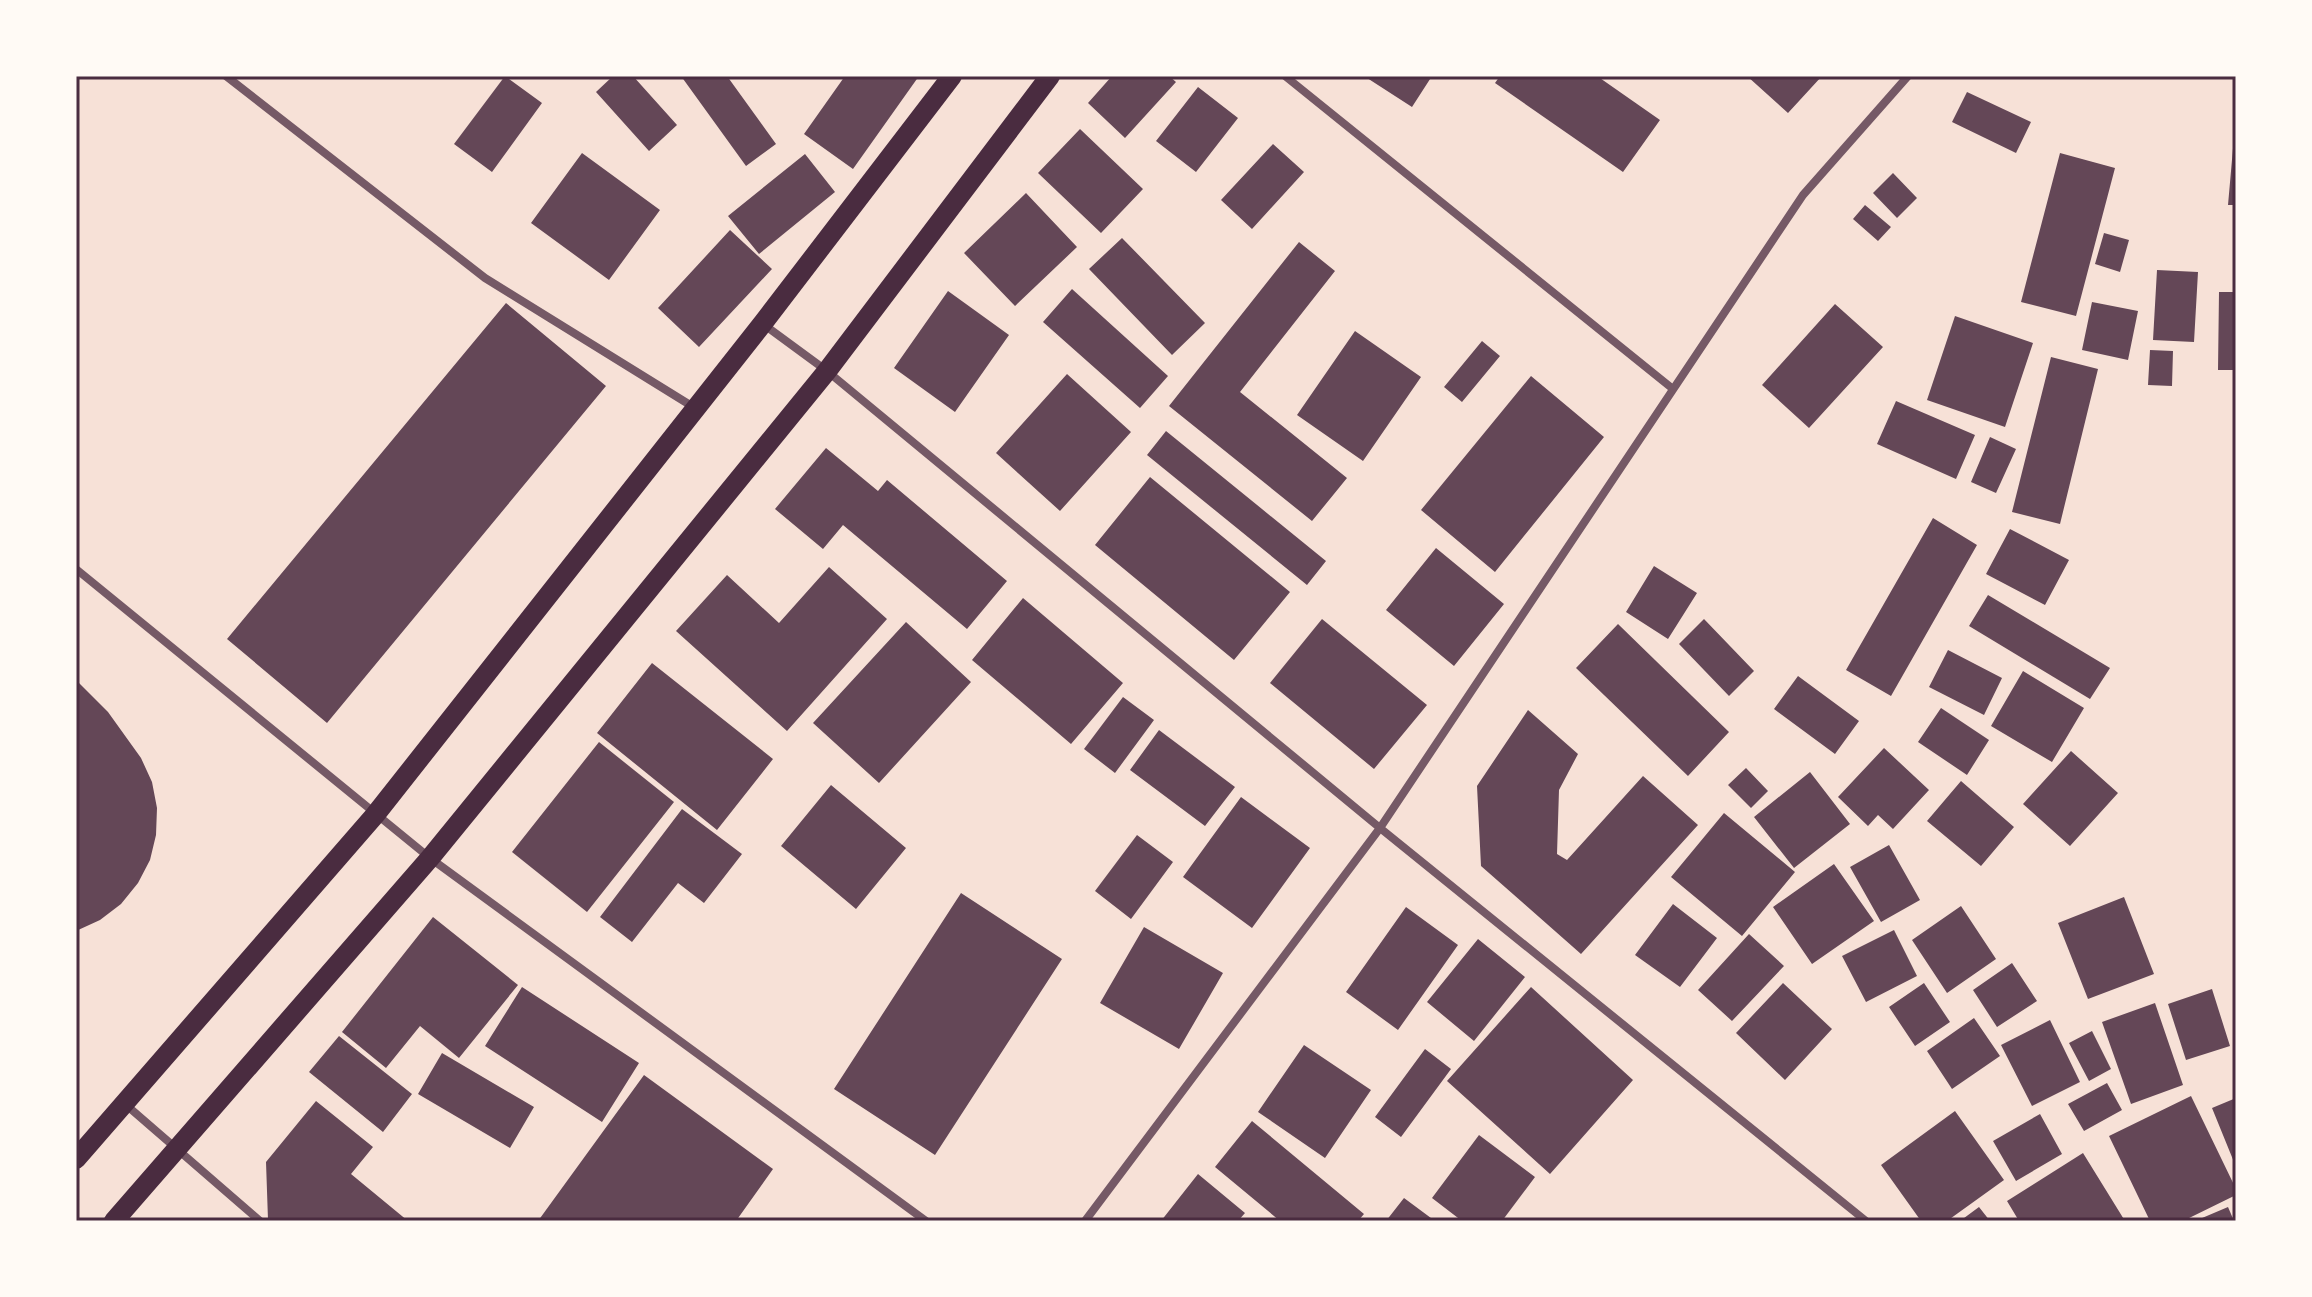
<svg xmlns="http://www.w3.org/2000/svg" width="2312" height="1297" font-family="'IBM Plex Sans',sans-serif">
	<rect width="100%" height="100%" fill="#f7e1d7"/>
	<path fill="#644757" d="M 505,76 L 542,103 L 492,172 L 454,144 Z
		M 613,76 L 633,76 L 677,125 L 649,151 L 596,92 Z
		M 681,76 L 727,76 L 776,144 L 746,166 Z
		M 845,76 L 919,76 L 853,169 L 804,134 Z
		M 1112,76 L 1169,76 L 1176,82 L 1125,138 L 1088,103 Z
		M 1364,76 L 1432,76 L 1412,107 Z
		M 1500,76 L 1597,76 L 1660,120 L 1623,172 L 1495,83 Z
		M 1747,76 L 1822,76 L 1788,113 Z
		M 1198,87 L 1238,118 L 1196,172 L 1156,141 Z
		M 1967,92 L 2031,122 L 2016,153 L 1952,122 Z
		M 1080,129 L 1143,189 L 1101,233 L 1038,173 Z
		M 2234,137 L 2236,137 L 2236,205 L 2228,205 Z
		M 1273,144 L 1304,172 L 1252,229 L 1221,200 Z
		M 582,153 L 660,210 L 609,280 L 531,223 Z
		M 2060,153 L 2115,168 L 2076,316 L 2021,302 Z
		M 805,154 L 835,192 L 759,254 L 728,216 Z
		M 1893,173 L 1917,198 L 1897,218 L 1873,193 Z
		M 1026,193 L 1077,247 L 1015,306 L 964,253 Z
		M 1865,205 L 1891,227 L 1878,241 L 1853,219 Z
		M 730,230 L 772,269 L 699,347 L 658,308 Z
		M 2104,233 L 2129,240 L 2120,272 L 2095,264 Z
		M 1122,238 L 1205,323 L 1172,355 L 1089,269 Z
		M 1299,242 L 1335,271 L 1240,392 L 1347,478 L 1312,521 L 1169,406 Z
		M 2157,270 L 2198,272 L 2194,342 L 2153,340 Z
		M 1072,289 L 1168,376 L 1140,408 L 1043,322 Z
		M 948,291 L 1009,335 L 955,412 L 894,368 Z
		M 2219,292 L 2236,292 L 2236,370 L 2218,370 Z
		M 2092,302 L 2138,311 L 2128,360 L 2082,350 Z
		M 506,303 L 606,386 L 327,723 L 227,639 Z
		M 1835,304 L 1883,347 L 1809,428 L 1762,385 Z
		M 1955,316 L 2033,343 L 2005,427 L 1927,400 Z
		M 1355,331 L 1421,377 L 1363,461 L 1297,415 Z
		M 1482,341 L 1500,356 L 1462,402 L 1444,387 Z
		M 2150,350 L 2173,351 L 2172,386 L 2148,385 Z
		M 2051,357 L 2098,369 L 2060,524 L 2012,512 Z
		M 1067,374 L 1131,432 L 1060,511 L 996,453 Z
		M 1531,376 L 1604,437 L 1495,572 L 1421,510 Z
		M 1896,401 L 1975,435 L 1956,479 L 1877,444 Z
		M 1166,431 L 1326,561 L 1307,585 L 1147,455 Z
		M 1990,437 L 2016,449 L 1996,493 L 1971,482 Z
		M 826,448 L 878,491 L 887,480 L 1007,581 L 967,629 L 843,525 L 823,549 L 775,509 Z
		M 1150,477 L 1290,592 L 1234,660 L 1095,545 Z
		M 1933,518 L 1977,545 L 1891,696 L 1846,670 Z
		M 2010,529 L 2069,560 L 2045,605 L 1986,574 Z
		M 1436,548 L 1504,604 L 1454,666 L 1386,610 Z
		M 1654,566 L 1697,593 L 1668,639 L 1626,612 Z
		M 829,567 L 887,619 L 787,731 L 676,631 L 727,575 L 779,623 Z
		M 1988,595 L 2110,668 L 2090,699 L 1969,626 Z
		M 1023,598 L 1123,683 L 1071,744 L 972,660 Z
		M 1322,619 L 1427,705 L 1374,769 L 1270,683 Z
		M 1704,619 L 1754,671 L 1729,696 L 1679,644 Z
		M 906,622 L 971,682 L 879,783 L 813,723 Z
		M 1618,624 L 1729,732 L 1688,776 L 1576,668 Z
		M 1948,650 L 2002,678 L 1984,715 L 1929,687 Z
		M 652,663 L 773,759 L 717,830 L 597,733 Z
		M 2023,671 L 2084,708 L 2052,762 L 1991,726 Z
		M 1798,676 L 1859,721 L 1835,754 L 1774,709 Z
		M 76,680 L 108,712 L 141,758 L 152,782 L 157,808 L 156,835 L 150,860 L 138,883 L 121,904 L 100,920 L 76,931 Z
		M 1123,697 L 1154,720 L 1115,773 L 1084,749 Z
		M 1941,708 L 1989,740 L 1967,775 L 1918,742 Z
		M 1528,710 L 1578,754 L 1559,790 L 1557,854 L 1567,860 L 1643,776 L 1698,825 L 1581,954 L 1481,866 L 1477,786 Z
		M 1159,730 L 1235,787 L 1205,826 L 1130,770 Z
		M 599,742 L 674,802 L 587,912 L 512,852 Z
		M 1884,748 L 1929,790 L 1893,829 L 1878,815 L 1868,826 L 1838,797 Z
		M 2071,751 L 2118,793 L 2070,846 L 2023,804 Z
		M 1746,768 L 1768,791 L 1751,808 L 1728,785 Z
		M 1810,772 L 1850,824 L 1794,868 L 1754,817 Z
		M 1961,781 L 2014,827 L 1981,866 L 1927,821 Z
		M 831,785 L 906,848 L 856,909 L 781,846 Z
		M 1241,797 L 1310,848 L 1252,928 L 1183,877 Z
		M 682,809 L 742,854 L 704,903 L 678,883 L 632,942 L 600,917 Z
		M 1724,813 L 1795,872 L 1742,936 L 1671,877 Z
		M 1137,835 L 1173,862 L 1131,919 L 1095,891 Z
		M 1889,845 L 1920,900 L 1881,922 L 1850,867 Z
		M 1834,864 L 1874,921 L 1812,964 L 1773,907 Z
		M 961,893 L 1062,959 L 935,1155 L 834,1089 Z
		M 2124,897 L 2154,974 L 2088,999 L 2058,923 Z
		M 1673,904 L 1717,938 L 1680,987 L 1635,955 Z
		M 1961,906 L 1996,959 L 1947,993 L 1912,940 Z
		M 1406,907 L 1458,945 L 1398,1030 L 1346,992 Z
		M 433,917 L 518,985 L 459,1058 L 420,1026 L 386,1068 L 342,1032 Z
		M 1144,927 L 1223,973 L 1179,1049 L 1100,1003 Z
		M 1894,930 L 1917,976 L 1866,1002 L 1842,956 Z
		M 1749,934 L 1784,966 L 1732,1021 L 1698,990 Z
		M 1478,939 L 1525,977 L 1474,1041 L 1427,1002 Z
		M 2012,963 L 2037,1001 L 1997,1027 L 1973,990 Z
		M 1783,983 L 1832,1029 L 1785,1080 L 1736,1033 Z
		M 1924,983 L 1950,1022 L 1915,1046 L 1889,1007 Z
		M 522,987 L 639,1063 L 602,1122 L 485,1046 Z
		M 1531,987 L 1633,1080 L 1550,1174 L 1447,1081 Z
		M 2212,989 L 2230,1046 L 2186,1060 L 2168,1004 Z
		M 2155,1003 L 2183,1085 L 2131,1104 L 2102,1022 Z
		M 1974,1018 L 2000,1056 L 1952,1089 L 1927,1051 Z
		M 2050,1020 L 2080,1082 L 2032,1106 L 2001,1045 Z
		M 2092,1031 L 2111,1069 L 2089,1081 L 2069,1043 Z
		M 339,1036 L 412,1094 L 383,1132 L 309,1072 Z
		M 1304,1045 L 1371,1090 L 1325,1158 L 1258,1112 Z
		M 1425,1049 L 1451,1069 L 1401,1137 L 1375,1117 Z
		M 442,1053 L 534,1107 L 510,1148 L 418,1094 Z
		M 644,1075 L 773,1169 L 736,1221 L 538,1221 Z
		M 2107,1083 L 2122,1110 L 2084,1131 L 2068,1104 Z
		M 2191,1096 L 2236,1189 L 2236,1195 L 2183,1221 L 2150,1221 L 2109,1136 Z
		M 2236,1098 L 2236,1167 L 2212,1108 Z
		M 316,1101 L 373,1147 L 351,1174 L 408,1221 L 268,1220 L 266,1162 Z
		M 1955,1111 L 2004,1180 L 1947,1221 L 1921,1221 L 1881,1165 Z
		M 2040,1114 L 2062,1154 L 2016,1181 L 1993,1141 Z
		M 1252,1121 L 1364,1214 L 1358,1221 L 1280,1221 L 1215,1167 Z
		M 1479,1135 L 1535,1177 L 1502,1221 L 1462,1221 L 1432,1198 Z
		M 2083,1153 L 2125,1221 L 2019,1221 L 2007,1201 Z
		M 1198,1174 L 1245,1213 L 1238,1221 L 1161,1221 Z
		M 1404,1198 L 1435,1221 L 1386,1221 Z
		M 1979,1207 L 1990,1221 L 1960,1221 Z
		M 2228,1207 L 2234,1221 L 2195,1221 Z"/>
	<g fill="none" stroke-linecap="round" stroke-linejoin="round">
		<path stroke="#755966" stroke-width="8" d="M 226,76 L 485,278 L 695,408
			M 1285,76 L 1673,389
			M 763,324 L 827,371 L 1380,828 L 1866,1221
			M 76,569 L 430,858 L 926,1221
			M 125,1104 L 260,1221
			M 1085,1221 L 1380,828 L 1803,195 L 1908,76"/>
		<path stroke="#4a2c40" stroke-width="20" d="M 76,1159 L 375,815 L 763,323 L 952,76
			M 114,1221 L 430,858 L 827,371 L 1050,76"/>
	</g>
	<rect width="2312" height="1297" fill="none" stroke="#fffaf5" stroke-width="156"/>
	<rect x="78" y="78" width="2156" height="1141" fill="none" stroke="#4a2c40" stroke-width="3"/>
</svg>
